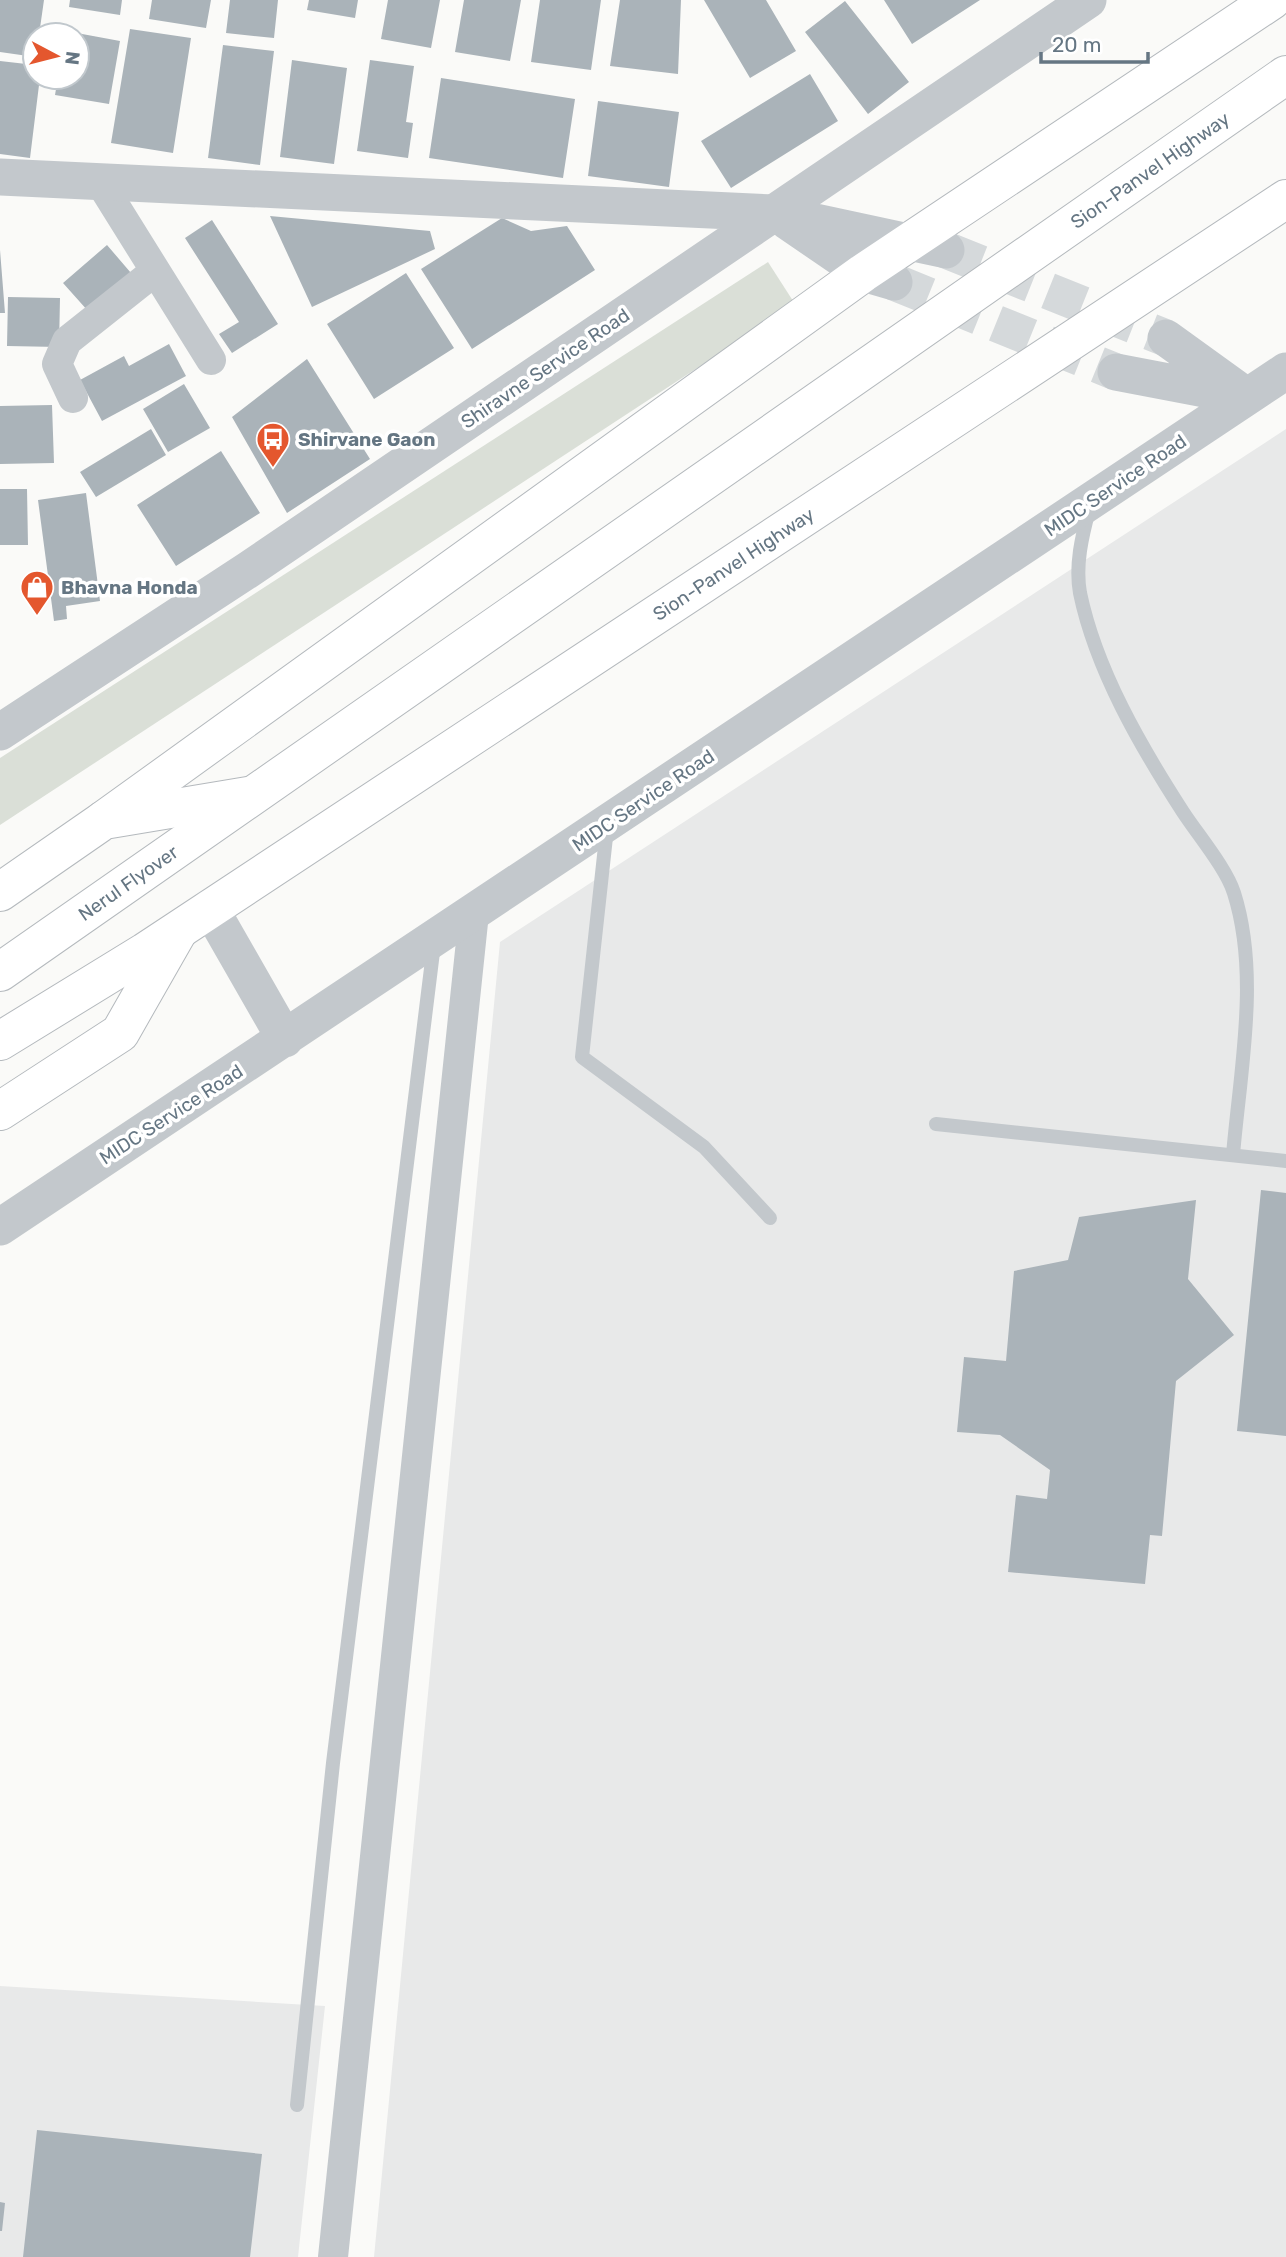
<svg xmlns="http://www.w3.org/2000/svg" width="1286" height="2257" font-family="Rubik,sans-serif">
	<rect width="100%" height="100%" fill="#fafaf8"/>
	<path fill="#e8e9e9" d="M 1286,429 L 1286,2257 L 374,2257 L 500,942 Z
		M 0,1986 L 325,2006 L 298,2257 L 0,2257 Z"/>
	<path fill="#dadfd7" d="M 768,262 L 795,304 L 0,825 L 0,758 Z"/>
	<path fill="#aab3b9" d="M 0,0 L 44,0 L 39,35 L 35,35 L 35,57 L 0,52 Z
		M 70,0 L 122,0 L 120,15 L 69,7 Z
		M 152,0 L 211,0 L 206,28 L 149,19 Z
		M 230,0 L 278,0 L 274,38 L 226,33 Z
		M 309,0 L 358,0 L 355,18 L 307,10 Z
		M 388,0 L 440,0 L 431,48 L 381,39 Z
		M 464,0 L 521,0 L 510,61 L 455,52 Z
		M 540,0 L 601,0 L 591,70 L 531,62 Z
		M 620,0 L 681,0 L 678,74 L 610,66 Z
		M 704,0 L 766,0 L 796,51 L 750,78 Z
		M 884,0 L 980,0 L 912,44 Z
		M 845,1 L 909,82 L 868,114 L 805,32 Z
		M 130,29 L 191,38 L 173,153 L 111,143 Z
		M 66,31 L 120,41 L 109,104 L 55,95 L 58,77 L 77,77 L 77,35 L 65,35 Z
		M 223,45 L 274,51 L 260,165 L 208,158 Z
		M 292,60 L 347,68 L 334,164 L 280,157 Z
		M 370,60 L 414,66 L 406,122 L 413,123 L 408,158 L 357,151 Z
		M 0,61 L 35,65 L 35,77 L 40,77 L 30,158 L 0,154 Z
		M 810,74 L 838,121 L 731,188 L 701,141 Z
		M 441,78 L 575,99 L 563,178 L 429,158 Z
		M 598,101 L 679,112 L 669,187 L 588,176 Z
		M 270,216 L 430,231 L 435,249 L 312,307 Z
		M 502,218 L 531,231 L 567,226 L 595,270 L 472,349 L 421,269 Z
		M 212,220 L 278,324 L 232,353 L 219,334 L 239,322 L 185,238 Z
		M 107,245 L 131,273 L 88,311 L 63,283 Z
		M 0,250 L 5,313 L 0,313 Z
		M 406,273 L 454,348 L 374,399 L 327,324 Z
		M 8,297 L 60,298 L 59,347 L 7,346 Z
		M 169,344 L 186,376 L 102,421 L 80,380 L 124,356 L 129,366 Z
		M 307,359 L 370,459 L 287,513 L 232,417 Z
		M 184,384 L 210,428 L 168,452 L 143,409 Z
		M 52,405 L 54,463 L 0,464 L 0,406 Z
		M 151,429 L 166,455 L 96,497 L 80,472 Z
		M 221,451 L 260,513 L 176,566 L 137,505 Z
		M 0,489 L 27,489 L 28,545 L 0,545 Z
		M 86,493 L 100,601 L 66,606 L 67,619 L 54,621 L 38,500 Z
		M 1261,1190 L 1286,1193 L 1286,1436 L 1237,1431 Z
		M 1196,1200 L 1188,1279 L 1234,1335 L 1176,1381 L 1162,1536 L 1150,1535 L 1145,1584 L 1008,1572 L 1016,1495 L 1047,1499 L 1050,1470 L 1000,1435 L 957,1432 L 964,1357 L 1006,1361 L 1014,1271 L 1068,1260 L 1079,1217 Z
		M 37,2130 L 262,2154 L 250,2257 L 23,2257 Z
		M 0,2202 L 5,2203 L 2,2231 L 0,2231 Z"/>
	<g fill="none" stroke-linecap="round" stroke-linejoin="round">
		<path stroke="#d5d9db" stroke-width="37" stroke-dasharray="37 18" stroke-linecap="butt" d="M 946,250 L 1166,338
			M 894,282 L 1116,372"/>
		<defs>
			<g id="motorway">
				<path d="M 104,820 L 863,273 L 1272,0"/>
				<path d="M 0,892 L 104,820 L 248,796"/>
				<path id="s1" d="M 0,972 L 1286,75"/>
				<path id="s2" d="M 0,1041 L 145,952 L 1286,199"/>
				<path d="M 0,1111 L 120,1033 L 177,933"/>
			</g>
		</defs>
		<use href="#motorway" stroke="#b4b9bd" stroke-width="40"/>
		<path stroke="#c3c8cc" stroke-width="14" d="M 1089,510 C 1082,536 1075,565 1080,593 C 1096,670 1141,747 1183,812 C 1198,835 1226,868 1234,893 C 1260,975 1240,1071 1233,1155
			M 607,828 L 582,1057 L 704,1147 L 770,1218
			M 936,1124 L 1286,1161
			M 297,2105 L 333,1763 L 434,944"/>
		<path stroke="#c3c8cc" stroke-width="30" d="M 100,182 L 211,360
			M 73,398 L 57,364 L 67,341 L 154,272
			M 333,2257 L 474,913"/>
		<path stroke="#c3c8cc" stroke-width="37" d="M 0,177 L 774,213 L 946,250
			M 787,221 L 863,273 L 894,282
			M 1166,338 L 1238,390
			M 1116,372 L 1247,397
			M 0,732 L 248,570 L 1088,0
			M 210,908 L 285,1039
			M 0,1227 L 1286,371"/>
		<use href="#motorway" stroke="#fff" stroke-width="38"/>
	</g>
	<defs>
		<symbol id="bus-pin" viewBox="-11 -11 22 30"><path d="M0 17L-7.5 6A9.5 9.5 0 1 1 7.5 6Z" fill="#e4572e" stroke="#fff"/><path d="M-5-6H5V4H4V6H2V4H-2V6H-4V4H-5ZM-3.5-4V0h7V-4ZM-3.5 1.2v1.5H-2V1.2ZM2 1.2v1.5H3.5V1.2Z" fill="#fff"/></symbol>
		<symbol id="shop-pin" viewBox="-11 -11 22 30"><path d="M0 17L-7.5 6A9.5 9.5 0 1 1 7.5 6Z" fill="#e4572e" stroke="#fff"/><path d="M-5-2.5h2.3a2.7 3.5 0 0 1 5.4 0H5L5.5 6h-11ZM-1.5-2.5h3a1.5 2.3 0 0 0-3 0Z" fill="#fff"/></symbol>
	</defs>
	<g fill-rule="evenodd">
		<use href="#bus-pin" x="254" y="420" width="38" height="52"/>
		<use href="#shop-pin" x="18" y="568" width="38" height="52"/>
	</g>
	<g text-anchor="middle" stroke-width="7" stroke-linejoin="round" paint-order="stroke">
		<g font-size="19" fill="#657683" stroke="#fff">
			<text dy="7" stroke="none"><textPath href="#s1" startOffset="1402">Sion-Panvel Highway</textPath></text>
			<text transform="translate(545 368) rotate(-34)" y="7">Shiravne Service Road</text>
			<text transform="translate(1115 485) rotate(-34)" y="7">MIDC Service Road</text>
			<text dy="7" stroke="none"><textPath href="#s2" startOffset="875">Sion-Panvel Highway</textPath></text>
			<text transform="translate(643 800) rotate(-34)" y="7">MIDC Service Road</text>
			<text dy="7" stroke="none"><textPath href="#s1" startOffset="156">Nerul Flyover</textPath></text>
			<text transform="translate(171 1114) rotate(-33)" y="7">MIDC Service Road</text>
		</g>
		<g font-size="19" font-weight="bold" fill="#657683" stroke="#fff" text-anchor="start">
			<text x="298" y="446">Shirvane Gaon</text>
			<text x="61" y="594">Bhavna Honda</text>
		</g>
	</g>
	<g transform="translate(56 56) rotate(97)"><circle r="33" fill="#ffffff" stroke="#c1c8cd" stroke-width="2"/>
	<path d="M0-5L12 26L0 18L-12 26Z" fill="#e4572e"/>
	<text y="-10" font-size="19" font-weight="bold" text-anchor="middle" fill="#657683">N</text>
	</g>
	<path d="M1041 52v10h107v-10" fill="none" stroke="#657683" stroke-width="3.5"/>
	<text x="1052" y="52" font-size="21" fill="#657683" stroke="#ffffff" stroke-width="5" paint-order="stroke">20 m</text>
</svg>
